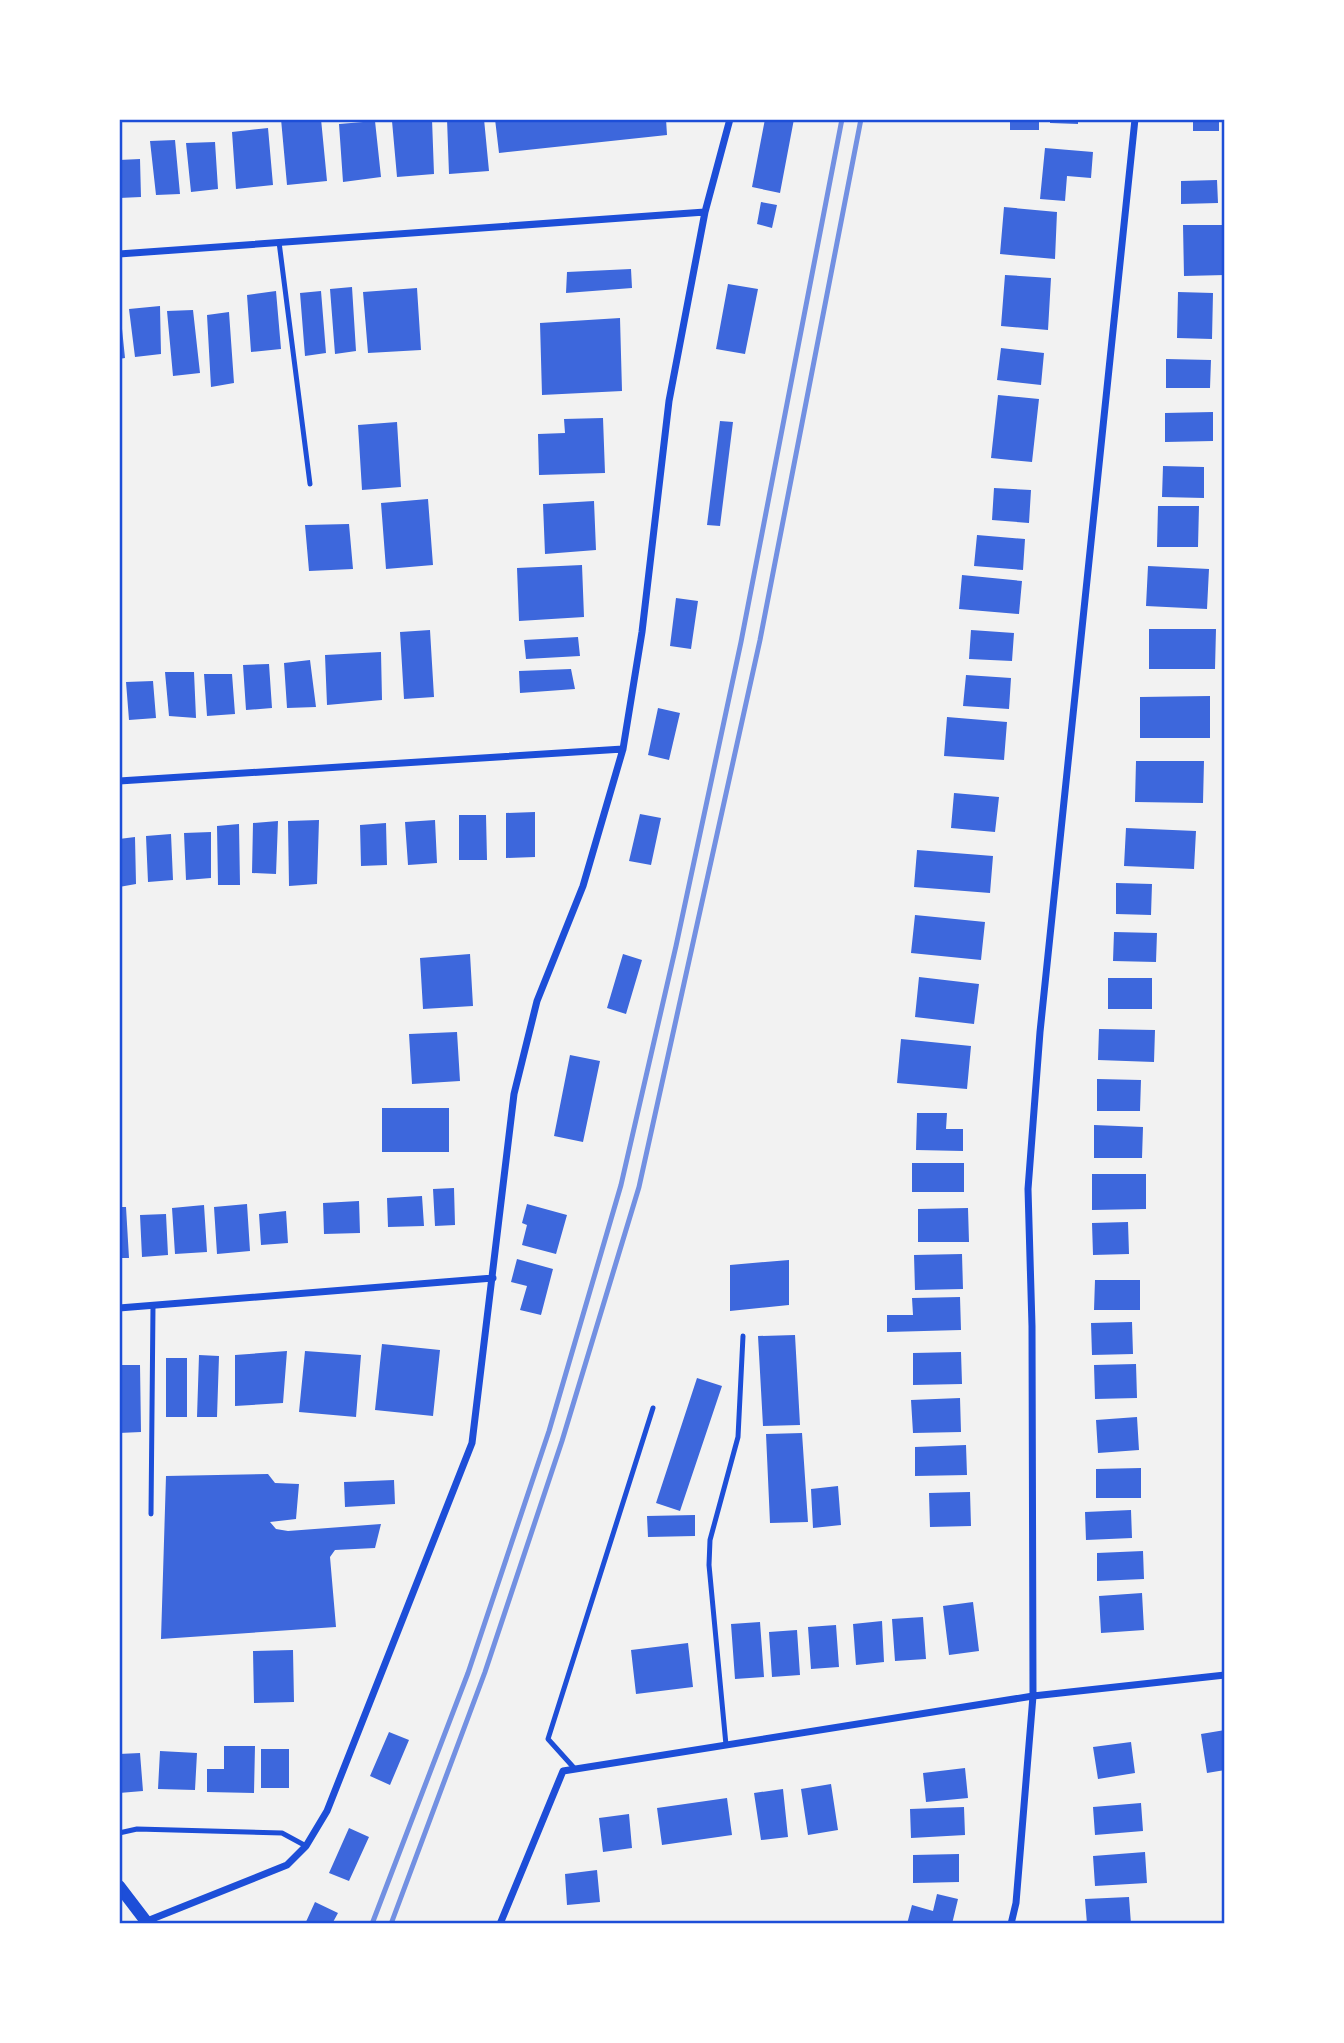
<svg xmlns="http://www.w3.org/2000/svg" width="1344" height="2043" font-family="Poppins,sans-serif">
	<rect width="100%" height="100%" fill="#f2f2f2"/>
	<path fill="#3d67dc" d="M 281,119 L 321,119 L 327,181 L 287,185 Z
		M 432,119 L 434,174 L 397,177 L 392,121 Z
		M 447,119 L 484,119 L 489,171 L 449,174 Z
		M 495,119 L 666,119 L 667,135 L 499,153 Z
		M 765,119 L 794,119 L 780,193 L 752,187 Z
		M 1010,119 L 1039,119 L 1039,130 L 1010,130 Z
		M 1050,119 L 1078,119 L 1078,124 L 1050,123 Z
		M 1193,119 L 1219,119 L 1219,131 L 1193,131 Z
		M 375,121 L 381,177 L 343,182 L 339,124 Z
		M 268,128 L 273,185 L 236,189 L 232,132 Z
		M 175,140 L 180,194 L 156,195 L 150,141 Z
		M 215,142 L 218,189 L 191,192 L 186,143 Z
		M 1045,148 L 1093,152 L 1091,178 L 1067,176 L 1065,201 L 1040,199 Z
		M 140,159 L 141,197 L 119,198 L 119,160 Z
		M 1217,180 L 1218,203 L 1181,204 L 1181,181 Z
		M 761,202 L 777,205 L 772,228 L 757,224 Z
		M 1004,207 L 1057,212 L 1055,259 L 1000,254 Z
		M 1183,225 L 1225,225 L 1225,275 L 1184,276 Z
		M 631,269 L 632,288 L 566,293 L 567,272 Z
		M 1005,275 L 1051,278 L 1048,330 L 1001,326 Z
		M 728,284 L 758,289 L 745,354 L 716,349 Z
		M 352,287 L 356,351 L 335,354 L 330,289 Z
		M 417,288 L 421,350 L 368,353 L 363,292 Z
		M 276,291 L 281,349 L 251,352 L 247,295 Z
		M 321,291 L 326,353 L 305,356 L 300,293 Z
		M 1178,292 L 1213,293 L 1212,339 L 1177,338 Z
		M 160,306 L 161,354 L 135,357 L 129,309 Z
		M 193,310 L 200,373 L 173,376 L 167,311 Z
		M 229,312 L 234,383 L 211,387 L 207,315 Z
		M 620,318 L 622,391 L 542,395 L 540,323 Z
		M 119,319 L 121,319 L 125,358 L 119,359 Z
		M 1001,348 L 1044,353 L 1041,385 L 997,380 Z
		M 1166,359 L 1211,360 L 1210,388 L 1166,388 Z
		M 998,395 L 1039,399 L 1032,462 L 991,458 Z
		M 1213,412 L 1213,441 L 1165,442 L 1165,413 Z
		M 603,418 L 605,473 L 539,475 L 538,434 L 565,433 L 564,419 Z
		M 720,421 L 733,422 L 720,526 L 707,525 Z
		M 397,422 L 401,487 L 362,490 L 358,425 Z
		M 1163,466 L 1204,467 L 1204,498 L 1162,497 Z
		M 994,488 L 1031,490 L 1029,523 L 992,520 Z
		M 428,499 L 433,565 L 386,569 L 381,503 Z
		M 594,501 L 596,550 L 545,554 L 543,504 Z
		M 1158,506 L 1199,506 L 1198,547 L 1157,547 Z
		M 349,524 L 353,569 L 309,571 L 305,525 Z
		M 977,535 L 1025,539 L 1023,570 L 974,566 Z
		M 582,565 L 584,617 L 519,621 L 517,568 Z
		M 1148,566 L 1209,569 L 1207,609 L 1146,606 Z
		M 962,575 L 1022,581 L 1019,614 L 959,609 Z
		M 676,598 L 698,601 L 691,649 L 670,646 Z
		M 1149,629 L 1216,629 L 1215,669 L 1149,669 Z
		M 430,630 L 434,697 L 404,699 L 400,632 Z
		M 971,630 L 1014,633 L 1012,661 L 969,659 Z
		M 578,637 L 580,656 L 526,659 L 524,640 Z
		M 381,652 L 382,700 L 327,705 L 325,655 Z
		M 310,660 L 316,707 L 287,708 L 284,663 Z
		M 269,664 L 272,708 L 246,710 L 243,665 Z
		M 571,669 L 575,689 L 520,693 L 519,671 Z
		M 165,672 L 194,672 L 196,718 L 169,716 Z
		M 204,674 L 232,674 L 235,714 L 207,716 Z
		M 966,675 L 1011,678 L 1009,709 L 963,706 Z
		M 153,681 L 156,718 L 129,720 L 126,682 Z
		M 1210,696 L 1210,738 L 1140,738 L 1140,697 Z
		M 658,708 L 680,713 L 669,760 L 648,755 Z
		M 947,717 L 1007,722 L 1004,760 L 944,756 Z
		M 1136,761 L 1204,761 L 1203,803 L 1135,802 Z
		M 954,793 L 999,797 L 995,832 L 951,828 Z
		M 535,812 L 535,857 L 506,858 L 506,813 Z
		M 640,814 L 661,818 L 651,865 L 629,861 Z
		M 459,815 L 486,815 L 487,860 L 459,860 Z
		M 319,820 L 317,884 L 289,886 L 288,821 Z
		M 435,820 L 437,863 L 408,865 L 405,822 Z
		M 278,821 L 276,874 L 252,873 L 253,823 Z
		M 386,823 L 387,865 L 361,866 L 360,825 Z
		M 239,824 L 240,885 L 218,885 L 217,826 Z
		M 1126,828 L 1196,831 L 1194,869 L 1124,866 Z
		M 211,832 L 211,878 L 186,880 L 184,833 Z
		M 171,834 L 173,880 L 148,882 L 146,836 Z
		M 135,837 L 136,884 L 119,887 L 119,839 Z
		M 917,850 L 993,856 L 990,893 L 914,887 Z
		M 1116,883 L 1152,884 L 1151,915 L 1116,914 Z
		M 915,915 L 985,922 L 981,960 L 911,953 Z
		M 1114,932 L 1157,933 L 1156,962 L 1113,961 Z
		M 470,954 L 473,1006 L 423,1009 L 420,958 Z
		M 623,954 L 642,960 L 626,1014 L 607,1008 Z
		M 919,977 L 979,984 L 974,1024 L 915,1017 Z
		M 1108,978 L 1152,978 L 1152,1009 L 1108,1009 Z
		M 1099,1029 L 1155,1030 L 1154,1062 L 1098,1060 Z
		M 457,1032 L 460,1081 L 412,1084 L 409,1034 Z
		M 901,1039 L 971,1046 L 967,1089 L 897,1083 Z
		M 570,1055 L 600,1061 L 583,1142 L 554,1136 Z
		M 1097,1079 L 1141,1080 L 1140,1111 L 1097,1111 Z
		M 382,1108 L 449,1108 L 449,1152 L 382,1152 Z
		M 917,1113 L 947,1113 L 946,1129 L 963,1129 L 963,1151 L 916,1150 Z
		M 1094,1125 L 1143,1127 L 1142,1158 L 1094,1158 Z
		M 912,1163 L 964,1163 L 964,1192 L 912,1192 Z
		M 1092,1174 L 1146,1174 L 1146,1209 L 1092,1210 Z
		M 454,1188 L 455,1225 L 435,1226 L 433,1189 Z
		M 422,1196 L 424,1226 L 388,1227 L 387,1198 Z
		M 359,1201 L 360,1233 L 324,1234 L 323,1203 Z
		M 247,1204 L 250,1251 L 217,1254 L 214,1207 Z
		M 527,1204 L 567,1215 L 556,1254 L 522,1245 L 527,1225 L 522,1223 Z
		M 204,1205 L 207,1252 L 175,1254 L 172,1208 Z
		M 119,1207 L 126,1207 L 129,1258 L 119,1258 Z
		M 968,1208 L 969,1242 L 918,1242 L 918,1209 Z
		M 286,1211 L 288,1243 L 261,1245 L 259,1214 Z
		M 166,1214 L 168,1255 L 142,1257 L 140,1215 Z
		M 1128,1222 L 1129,1254 L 1093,1255 L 1092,1223 Z
		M 962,1254 L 963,1289 L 915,1290 L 914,1255 Z
		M 517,1259 L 553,1269 L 541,1315 L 520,1310 L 527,1286 L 511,1282 Z
		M 789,1260 L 789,1305 L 730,1311 L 730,1265 Z
		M 1095,1280 L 1140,1280 L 1140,1310 L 1094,1310 Z
		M 960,1297 L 961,1330 L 887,1332 L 887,1315 L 913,1315 L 912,1298 Z
		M 1132,1322 L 1133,1354 L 1092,1355 L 1091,1323 Z
		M 795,1335 L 800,1425 L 763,1426 L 758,1336 Z
		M 382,1344 L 440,1350 L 433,1416 L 375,1410 Z
		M 287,1351 L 283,1403 L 235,1406 L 235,1355 Z
		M 305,1351 L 361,1355 L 356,1417 L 299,1412 Z
		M 961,1352 L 962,1384 L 913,1385 L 913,1353 Z
		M 199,1355 L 219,1356 L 217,1417 L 197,1417 Z
		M 166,1358 L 187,1358 L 187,1417 L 166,1417 Z
		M 1136,1364 L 1137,1398 L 1095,1399 L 1094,1365 Z
		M 119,1365 L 140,1365 L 141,1432 L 119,1433 Z
		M 697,1378 L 722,1386 L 680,1511 L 656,1503 Z
		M 960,1398 L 961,1432 L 913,1433 L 911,1400 Z
		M 1137,1417 L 1139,1450 L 1098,1453 L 1096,1420 Z
		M 802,1433 L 808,1522 L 770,1523 L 766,1434 Z
		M 966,1445 L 967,1475 L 915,1476 L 915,1447 Z
		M 1141,1468 L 1141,1498 L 1096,1498 L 1096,1469 Z
		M 268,1474 L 275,1483 L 299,1484 L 296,1519 L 270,1522 L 276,1529 L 288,1531 L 381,1524 L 375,1548 L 335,1550 L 330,1557 L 336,1627 L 161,1639 L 166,1476 Z
		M 394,1480 L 395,1504 L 345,1507 L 344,1482 Z
		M 838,1486 L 841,1525 L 813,1528 L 811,1489 Z
		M 970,1492 L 971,1526 L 930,1527 L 929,1493 Z
		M 1131,1510 L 1132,1538 L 1086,1540 L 1085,1512 Z
		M 695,1515 L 695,1536 L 648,1537 L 647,1516 Z
		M 1143,1551 L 1144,1579 L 1097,1581 L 1097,1553 Z
		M 1142,1593 L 1144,1630 L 1101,1633 L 1099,1596 Z
		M 973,1602 L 979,1651 L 949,1655 L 943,1606 Z
		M 923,1617 L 926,1659 L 895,1661 L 892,1619 Z
		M 882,1621 L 884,1662 L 856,1665 L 853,1624 Z
		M 760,1622 L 764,1677 L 735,1679 L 731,1624 Z
		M 836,1625 L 839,1667 L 811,1669 L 808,1627 Z
		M 797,1630 L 800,1675 L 772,1677 L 769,1632 Z
		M 688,1643 L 693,1687 L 636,1694 L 631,1650 Z
		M 293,1650 L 294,1702 L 254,1703 L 253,1651 Z
		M 1225,1730 L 1225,1770 L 1207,1773 L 1201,1734 Z
		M 389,1732 L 409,1740 L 390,1785 L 370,1776 Z
		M 1131,1742 L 1135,1773 L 1098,1779 L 1093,1747 Z
		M 224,1746 L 255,1746 L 254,1793 L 207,1792 L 207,1769 L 224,1769 Z
		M 261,1749 L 289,1749 L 289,1788 L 261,1788 Z
		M 160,1751 L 197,1753 L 195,1790 L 158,1789 Z
		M 140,1753 L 143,1791 L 119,1793 L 119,1754 Z
		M 965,1768 L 968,1798 L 926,1802 L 923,1773 Z
		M 831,1784 L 838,1830 L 808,1835 L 801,1789 Z
		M 783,1789 L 788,1837 L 761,1840 L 754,1793 Z
		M 727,1798 L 732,1835 L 662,1845 L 657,1808 Z
		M 1141,1803 L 1143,1831 L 1095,1835 L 1093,1807 Z
		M 964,1807 L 965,1835 L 911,1838 L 910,1809 Z
		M 629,1814 L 632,1848 L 603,1852 L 599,1818 Z
		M 349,1828 L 369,1837 L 349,1881 L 329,1873 Z
		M 1145,1852 L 1147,1883 L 1095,1886 L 1093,1856 Z
		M 959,1854 L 959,1882 L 913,1883 L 913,1855 Z
		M 597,1870 L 600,1902 L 567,1905 L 565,1874 Z
		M 937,1894 L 958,1899 L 952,1924 L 907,1924 L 912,1905 L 933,1911 Z
		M 1129,1897 L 1131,1924 L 1087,1924 L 1085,1899 Z
		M 315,1902 L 338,1913 L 332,1924 L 305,1924 Z"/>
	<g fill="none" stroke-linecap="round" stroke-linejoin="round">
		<path stroke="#1d4ed8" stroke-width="5" d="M 279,242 L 310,484
			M 151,1514 L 153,1306
			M 726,1745 L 709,1565 L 710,1540 L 738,1437 L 743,1336
			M 575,1769 L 548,1739 L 653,1408
			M 119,1833 L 137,1829 L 282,1833 L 306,1846"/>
		<path stroke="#1d4ed8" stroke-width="7" d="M 119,254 L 705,212
			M 119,781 L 623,749
			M 119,1308 L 493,1278
			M 147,1921 L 287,1865 L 306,1846 L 327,1811 L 472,1443 L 514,1094 L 537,1001 L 583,886 L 623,749 L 642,632 L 669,401 L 705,212 L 730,119
			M 500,1924 L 563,1771 L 1033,1696 L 1225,1675
			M 1011,1924 L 1016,1903 L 1033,1696 L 1032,1326 L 1028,1189 L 1040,1032 L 1135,119"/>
		<path stroke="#1d4ed8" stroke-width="12" d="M 119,1886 L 148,1924"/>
		<path stroke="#7290e2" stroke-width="5" d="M 372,1924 L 468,1673 L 549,1431 L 621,1185 L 676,946 L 741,642 L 842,119
			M 391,1924 L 485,1672 L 562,1441 L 639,1187 L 760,640 L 861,119"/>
	</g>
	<rect width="1344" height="2043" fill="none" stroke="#ffffff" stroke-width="242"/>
	<rect x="121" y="121" width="1102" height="1801" fill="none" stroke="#1d4ed8" stroke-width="2.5"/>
</svg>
